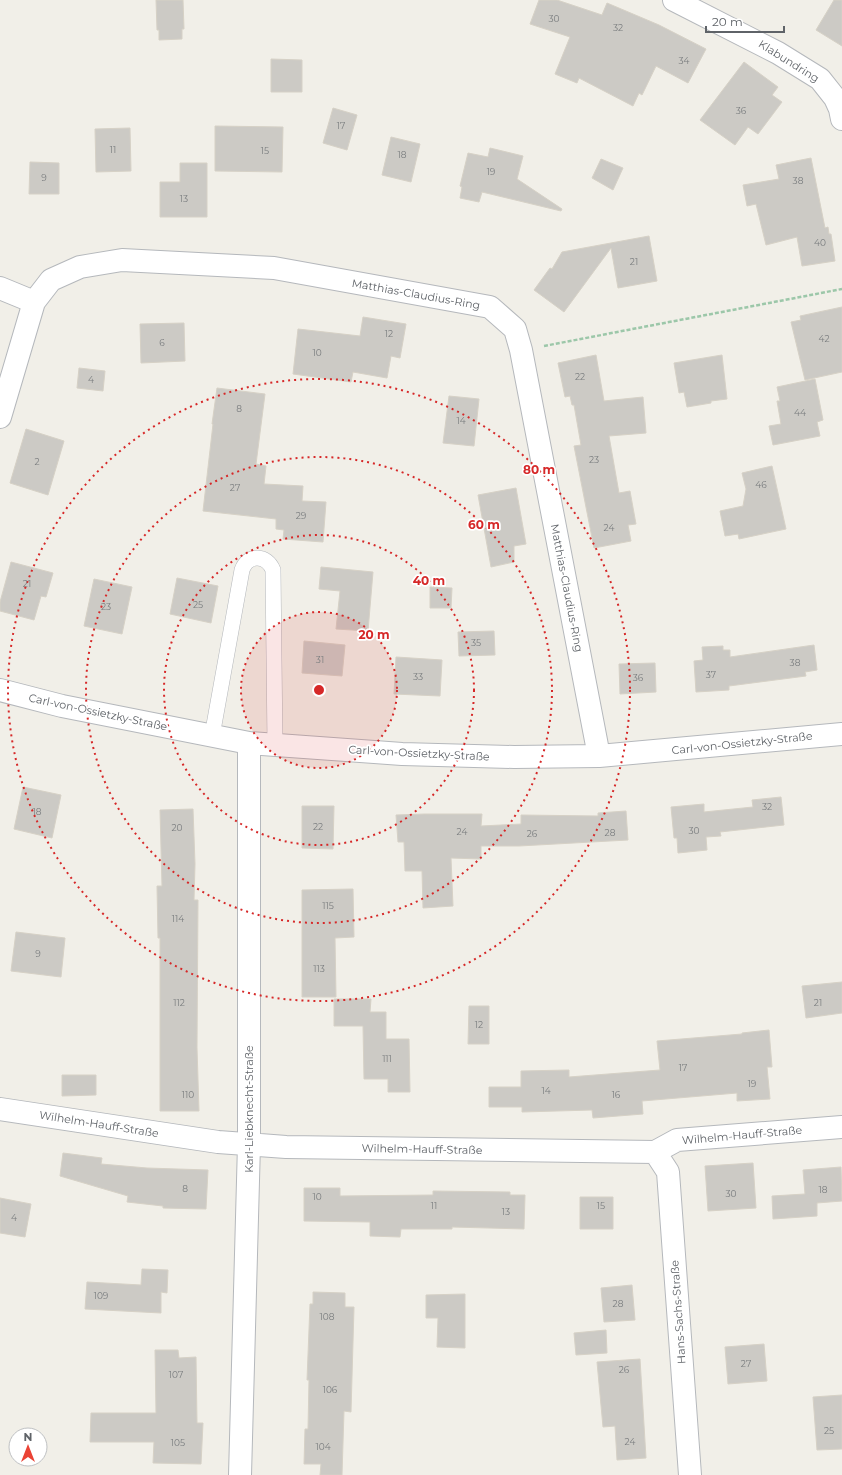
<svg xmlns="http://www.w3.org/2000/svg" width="842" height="1475" font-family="Montserrat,sans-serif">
	<rect width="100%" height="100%" fill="#f1efe8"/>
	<path fill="#cccac5" stroke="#d6d1c6" d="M 156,0 L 183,0 L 184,29 L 182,29 L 182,39 L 159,40 L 159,30 L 157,30 Z
		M 539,0 L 557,0 L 602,15 L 607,3 L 659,25 L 706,49 L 688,83 L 656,66 L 642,95 L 639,93 L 633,106 L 579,78 L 577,83 L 555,74 L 570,37 L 530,24 Z
		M 834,0 L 842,0 L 842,46 L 816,30 Z
		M 271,59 L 302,60 L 302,92 L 271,92 Z
		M 744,62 L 778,87 L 772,95 L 782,102 L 758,134 L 748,127 L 735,145 L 700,120 Z
		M 333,108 L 357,115 L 347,150 L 323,143 Z
		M 215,126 L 283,127 L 282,172 L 215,171 Z
		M 130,128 L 131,171 L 96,172 L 95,129 Z
		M 391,137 L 420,144 L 411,182 L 382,175 Z
		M 490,148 L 523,156 L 517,179 L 562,209 L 561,211 L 482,192 L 479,202 L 460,198 L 462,187 L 460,186 L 468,153 L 488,157 Z
		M 811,158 L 825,228 L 828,227 L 829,234 L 831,234 L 835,261 L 802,266 L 797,237 L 766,245 L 756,204 L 747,206 L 743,185 L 779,179 L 776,165 Z
		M 601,159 L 623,168 L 613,190 L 592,178 Z
		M 30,162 L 59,163 L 59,194 L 29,194 Z
		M 180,163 L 207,163 L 207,217 L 160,217 L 160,182 L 180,182 Z
		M 649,236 L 657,281 L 618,288 L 611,248 L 564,312 L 534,290 L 550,268 L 552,269 L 562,252 Z
		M 842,307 L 842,372 L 805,380 L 791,322 L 801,320 L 800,316 Z
		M 363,317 L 406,324 L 400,358 L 391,356 L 387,378 L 353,372 L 351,382 L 293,374 L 298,329 L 360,336 Z
		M 184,323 L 185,361 L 141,363 L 140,324 Z
		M 596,355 L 604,401 L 643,397 L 646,433 L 609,436 L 619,493 L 630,491 L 636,524 L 628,525 L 631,541 L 594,548 L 574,446 L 581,445 L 574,405 L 572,405 L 570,396 L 565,397 L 558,363 Z
		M 722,355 L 727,399 L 711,401 L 711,403 L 687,407 L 684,392 L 679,393 L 674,363 Z
		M 79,368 L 105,371 L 103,391 L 77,388 Z
		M 815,379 L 823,420 L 817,422 L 820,436 L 773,445 L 769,426 L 781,424 L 777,401 L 780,401 L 777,387 Z
		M 217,388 L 265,394 L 256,464 L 266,466 L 264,484 L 303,486 L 302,501 L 326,502 L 323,542 L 283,539 L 284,530 L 276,529 L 276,519 L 203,511 L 213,424 L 212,424 Z
		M 449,396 L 479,399 L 474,446 L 443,443 Z
		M 26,429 L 64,441 L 48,495 L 10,483 Z
		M 772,466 L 786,529 L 739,539 L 738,534 L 725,536 L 720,511 L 743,506 L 746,489 L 742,473 Z
		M 516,488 L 526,544 L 514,546 L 514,562 L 491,567 L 478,495 Z
		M 11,562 L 53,573 L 46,597 L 41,596 L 34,620 L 0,611 L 0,602 Z
		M 321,567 L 373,572 L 368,631 L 336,629 L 340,591 L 319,589 Z
		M 177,578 L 218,586 L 211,623 L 170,614 Z
		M 94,579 L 132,587 L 122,634 L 84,626 Z
		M 430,587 L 452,588 L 451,608 L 430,608 Z
		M 494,631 L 495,655 L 459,656 L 458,632 Z
		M 304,641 L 345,645 L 342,676 L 302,673 Z
		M 814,645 L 817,670 L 805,672 L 806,676 L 729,686 L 729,690 L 696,692 L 694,661 L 703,660 L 702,647 L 723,646 L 723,650 L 730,650 L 730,657 Z
		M 396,657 L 442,660 L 440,696 L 394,694 Z
		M 655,663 L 656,692 L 620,694 L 619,664 Z
		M 23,787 L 61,795 L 52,838 L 14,829 Z
		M 781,797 L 784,825 L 720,832 L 721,836 L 706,837 L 707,850 L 678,853 L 677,838 L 674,838 L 671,807 L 704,804 L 704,812 L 753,807 L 752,800 Z
		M 302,806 L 334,806 L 333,849 L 302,848 Z
		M 193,809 L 195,864 L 194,900 L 198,900 L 197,1048 L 199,1111 L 160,1111 L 160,938 L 158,938 L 157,886 L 162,886 L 160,810 Z
		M 626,811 L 628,840 L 519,846 L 481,846 L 481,859 L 451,858 L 453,906 L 423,908 L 422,871 L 405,871 L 404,842 L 398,842 L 396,815 L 425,814 L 482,814 L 481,826 L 521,824 L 521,815 L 598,816 L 598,813 Z
		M 353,889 L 354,937 L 335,938 L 336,997 L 302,997 L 302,890 Z
		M 16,932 L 65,938 L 61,977 L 11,971 Z
		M 842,982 L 842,1013 L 806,1018 L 802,986 Z
		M 334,999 L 371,999 L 370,1012 L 386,1012 L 386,1039 L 409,1039 L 410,1092 L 388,1092 L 388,1079 L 364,1079 L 363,1026 L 334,1026 Z
		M 469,1006 L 489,1006 L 489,1044 L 468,1044 Z
		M 769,1030 L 772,1067 L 767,1067 L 770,1099 L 737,1101 L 737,1093 L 642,1101 L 643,1114 L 593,1118 L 592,1110 L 522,1112 L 522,1107 L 489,1107 L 489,1087 L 521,1087 L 521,1071 L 569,1070 L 569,1077 L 660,1070 L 657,1041 L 742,1034 L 742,1033 Z
		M 62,1075 L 96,1075 L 96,1095 L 62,1096 Z
		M 63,1153 L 102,1158 L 101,1164 L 147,1168 L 208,1170 L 206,1209 L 163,1208 L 163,1206 L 127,1202 L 128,1196 L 60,1176 Z
		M 753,1163 L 756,1208 L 708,1211 L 705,1166 Z
		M 841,1167 L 842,1201 L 817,1203 L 817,1216 L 773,1219 L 772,1196 L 805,1194 L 803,1170 Z
		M 304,1188 L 340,1188 L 340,1196 L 433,1195 L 433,1191 L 510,1192 L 510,1195 L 525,1195 L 524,1229 L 452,1227 L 452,1229 L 401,1229 L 400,1237 L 370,1236 L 370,1222 L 304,1221 Z
		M 580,1197 L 613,1197 L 613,1229 L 580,1229 Z
		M 0,1198 L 31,1204 L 25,1237 L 0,1233 Z
		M 142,1269 L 168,1270 L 167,1293 L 161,1292 L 161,1313 L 85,1309 L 87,1282 L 141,1285 Z
		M 632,1285 L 635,1320 L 604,1322 L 601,1288 Z
		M 313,1292 L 345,1293 L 345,1307 L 354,1307 L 351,1412 L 344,1411 L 342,1475 L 320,1475 L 321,1464 L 304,1464 L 305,1429 L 308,1429 L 309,1380 L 307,1380 L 310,1304 L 313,1304 Z
		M 465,1294 L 465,1348 L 437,1347 L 438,1318 L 426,1318 L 426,1295 Z
		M 606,1330 L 607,1353 L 576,1355 L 574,1333 Z
		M 764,1344 L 767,1381 L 728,1384 L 725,1347 Z
		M 155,1350 L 178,1350 L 179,1358 L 196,1357 L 197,1423 L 203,1423 L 201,1464 L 153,1463 L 154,1442 L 90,1442 L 91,1413 L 156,1413 Z
		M 640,1359 L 646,1458 L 617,1460 L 615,1426 L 603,1427 L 597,1362 Z
		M 842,1395 L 842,1449 L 817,1450 L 813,1397 Z"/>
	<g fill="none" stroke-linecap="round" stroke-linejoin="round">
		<defs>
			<path id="lane" d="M 212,736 L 242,570 C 248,553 267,555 273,570 L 275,745"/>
			<path id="street" d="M 674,0 L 778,53 L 820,79 L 835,98 L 840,109 L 842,119
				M 0,288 L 34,302
				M 0,417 L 34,302 L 51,280 L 80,267 L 122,260 L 274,268 L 490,307 L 515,329 L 521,350 L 599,756
				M 0,690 L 62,706 L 249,743 L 402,754 L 514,757 L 599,756 L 842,734
				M 0,1109 L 218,1142 L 286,1147 L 655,1152 L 677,1140 L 842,1127
				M 655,1152 L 668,1172 L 690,1475
				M 240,1475 L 249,1144 L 249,743"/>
		</defs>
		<use href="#lane" stroke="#b5b8bc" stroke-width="16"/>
		<use href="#street" stroke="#b5b8bc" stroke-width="24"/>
		<path stroke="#9cc7a9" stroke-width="2.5" stroke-dasharray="4 2" stroke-linecap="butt" d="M 544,346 L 842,289"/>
		<use href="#lane" stroke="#fff" stroke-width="15"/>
		<use href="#street" stroke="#fff" stroke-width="22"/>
	</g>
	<circle cx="319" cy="690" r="78" fill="#d62828" fill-opacity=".12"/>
	<g fill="none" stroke="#d62828" stroke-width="2" stroke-dasharray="2 4">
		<circle cx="319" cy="690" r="78"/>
		<circle cx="319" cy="690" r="155"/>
		<circle cx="319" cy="690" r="233"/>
		<circle cx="319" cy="690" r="311"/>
	</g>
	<g text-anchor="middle" stroke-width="3.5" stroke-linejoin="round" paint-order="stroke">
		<g font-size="9" fill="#7a7d7f">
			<text x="554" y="22">30</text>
			<text x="618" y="31">32</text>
			<text x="684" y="64">34</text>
			<text x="741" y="114">36</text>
			<text x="341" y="129">17</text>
			<text x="113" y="153">11</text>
			<text x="265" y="154">15</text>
			<text x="402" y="158">18</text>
			<text x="491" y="175">19</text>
			<text x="44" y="181">9</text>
			<text x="798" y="184">38</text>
			<text x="184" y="202">13</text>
			<text x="820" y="246">40</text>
			<text x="634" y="265">21</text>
			<text x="389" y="337">12</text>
			<text x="824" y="342">42</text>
			<text x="162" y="346">6</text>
			<text x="317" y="356">10</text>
			<text x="580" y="380">22</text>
			<text x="91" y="383">4</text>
			<text x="239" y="412">8</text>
			<text x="800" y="416">44</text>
			<text x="461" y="424">14</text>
			<text x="594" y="463">23</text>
			<text x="37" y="465">2</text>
			<text x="761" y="488">46</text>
			<text x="235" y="491">27</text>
			<text x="301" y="519">29</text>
			<text x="609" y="531">24</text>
			<text x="27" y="587">21</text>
			<text x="198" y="608">25</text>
			<text x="106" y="610">23</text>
			<text x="476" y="646">35</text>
			<text x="320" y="663">31</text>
			<text x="795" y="666">38</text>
			<text x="711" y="678">37</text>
			<text x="418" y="680">33</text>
			<text x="638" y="681">36</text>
			<text x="767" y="810">32</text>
			<text x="37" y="815">18</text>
			<text x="318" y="830">22</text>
			<text x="177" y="831">20</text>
			<text x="694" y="834">30</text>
			<text x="462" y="835">24</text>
			<text x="610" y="836">28</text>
			<text x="532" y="837">26</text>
			<text x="328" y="909">115</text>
			<text x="178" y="922">114</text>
			<text x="38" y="957">9</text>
			<text x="319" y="972">113</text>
			<text x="179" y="1006">112</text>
			<text x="818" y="1006">21</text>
			<text x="479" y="1028">12</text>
			<text x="387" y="1062">111</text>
			<text x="683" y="1071">17</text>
			<text x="752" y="1087">19</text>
			<text x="546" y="1094">14</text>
			<text x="188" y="1098">110</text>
			<text x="616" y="1098">16</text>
			<text x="185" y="1192">8</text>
			<text x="823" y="1193">18</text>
			<text x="731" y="1197">30</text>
			<text x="317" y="1200">10</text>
			<text x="434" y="1209">11</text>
			<text x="601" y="1209">15</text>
			<text x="506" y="1215">13</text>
			<text x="14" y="1221">4</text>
			<text x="101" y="1299">109</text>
			<text x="618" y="1307">28</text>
			<text x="327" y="1320">108</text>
			<text x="746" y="1367">27</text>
			<text x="624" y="1373">26</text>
			<text x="176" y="1378">107</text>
			<text x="330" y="1393">106</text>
			<text x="829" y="1434">25</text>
			<text x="630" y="1445">24</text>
			<text x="178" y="1446">105</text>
			<text x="323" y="1450">104</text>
		</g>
		<g font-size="11" fill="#5f6368" stroke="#fff">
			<text transform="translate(789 61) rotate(32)" y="4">Klabundring</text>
			<text transform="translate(416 294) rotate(10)" y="4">Matthias-Claudius-Ring</text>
			<text transform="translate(567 588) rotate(79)" y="4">Matthias-Claudius-Ring</text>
			<text transform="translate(98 712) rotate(12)" y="4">Carl-von-Ossietzky-Straße</text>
			<text transform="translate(742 743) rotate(-6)" y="4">Carl-von-Ossietzky-Straße</text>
			<text transform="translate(419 753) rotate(3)" y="4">Carl-von-Ossietzky-Straße</text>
			<text transform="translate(249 1109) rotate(-90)" y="4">Karl-Liebknecht-Straße</text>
			<text transform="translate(99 1124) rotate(9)" y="4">Wilhelm-Hauff-Straße</text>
			<text transform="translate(742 1135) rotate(-5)" y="4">Wilhelm-Hauff-Straße</text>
			<text transform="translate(422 1149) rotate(1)" y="4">Wilhelm-Hauff-Straße</text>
			<text transform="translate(678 1312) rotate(-94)" y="4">Hans-Sachs-Straße</text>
		</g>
	</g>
	<circle cx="319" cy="690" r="6" fill="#d62828" stroke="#fff" stroke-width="2"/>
	<g font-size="12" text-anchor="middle" font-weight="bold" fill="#d62828" stroke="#fff" stroke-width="3.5" stroke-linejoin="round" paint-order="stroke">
		<text x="539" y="474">80 m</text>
		<text x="484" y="529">60 m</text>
		<text x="429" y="585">40 m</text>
		<text x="374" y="639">20 m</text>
	</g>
	<g transform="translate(28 1447)"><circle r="19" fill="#ffffff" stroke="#bfc1c3"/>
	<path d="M0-3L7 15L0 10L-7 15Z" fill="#ea4335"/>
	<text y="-6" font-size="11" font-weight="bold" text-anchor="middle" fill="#5f6368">N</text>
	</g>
	<path d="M706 26v6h78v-6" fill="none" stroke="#5f6368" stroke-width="2"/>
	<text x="712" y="26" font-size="12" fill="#5f6368" stroke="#ffffff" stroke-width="3" paint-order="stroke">20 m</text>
</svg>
